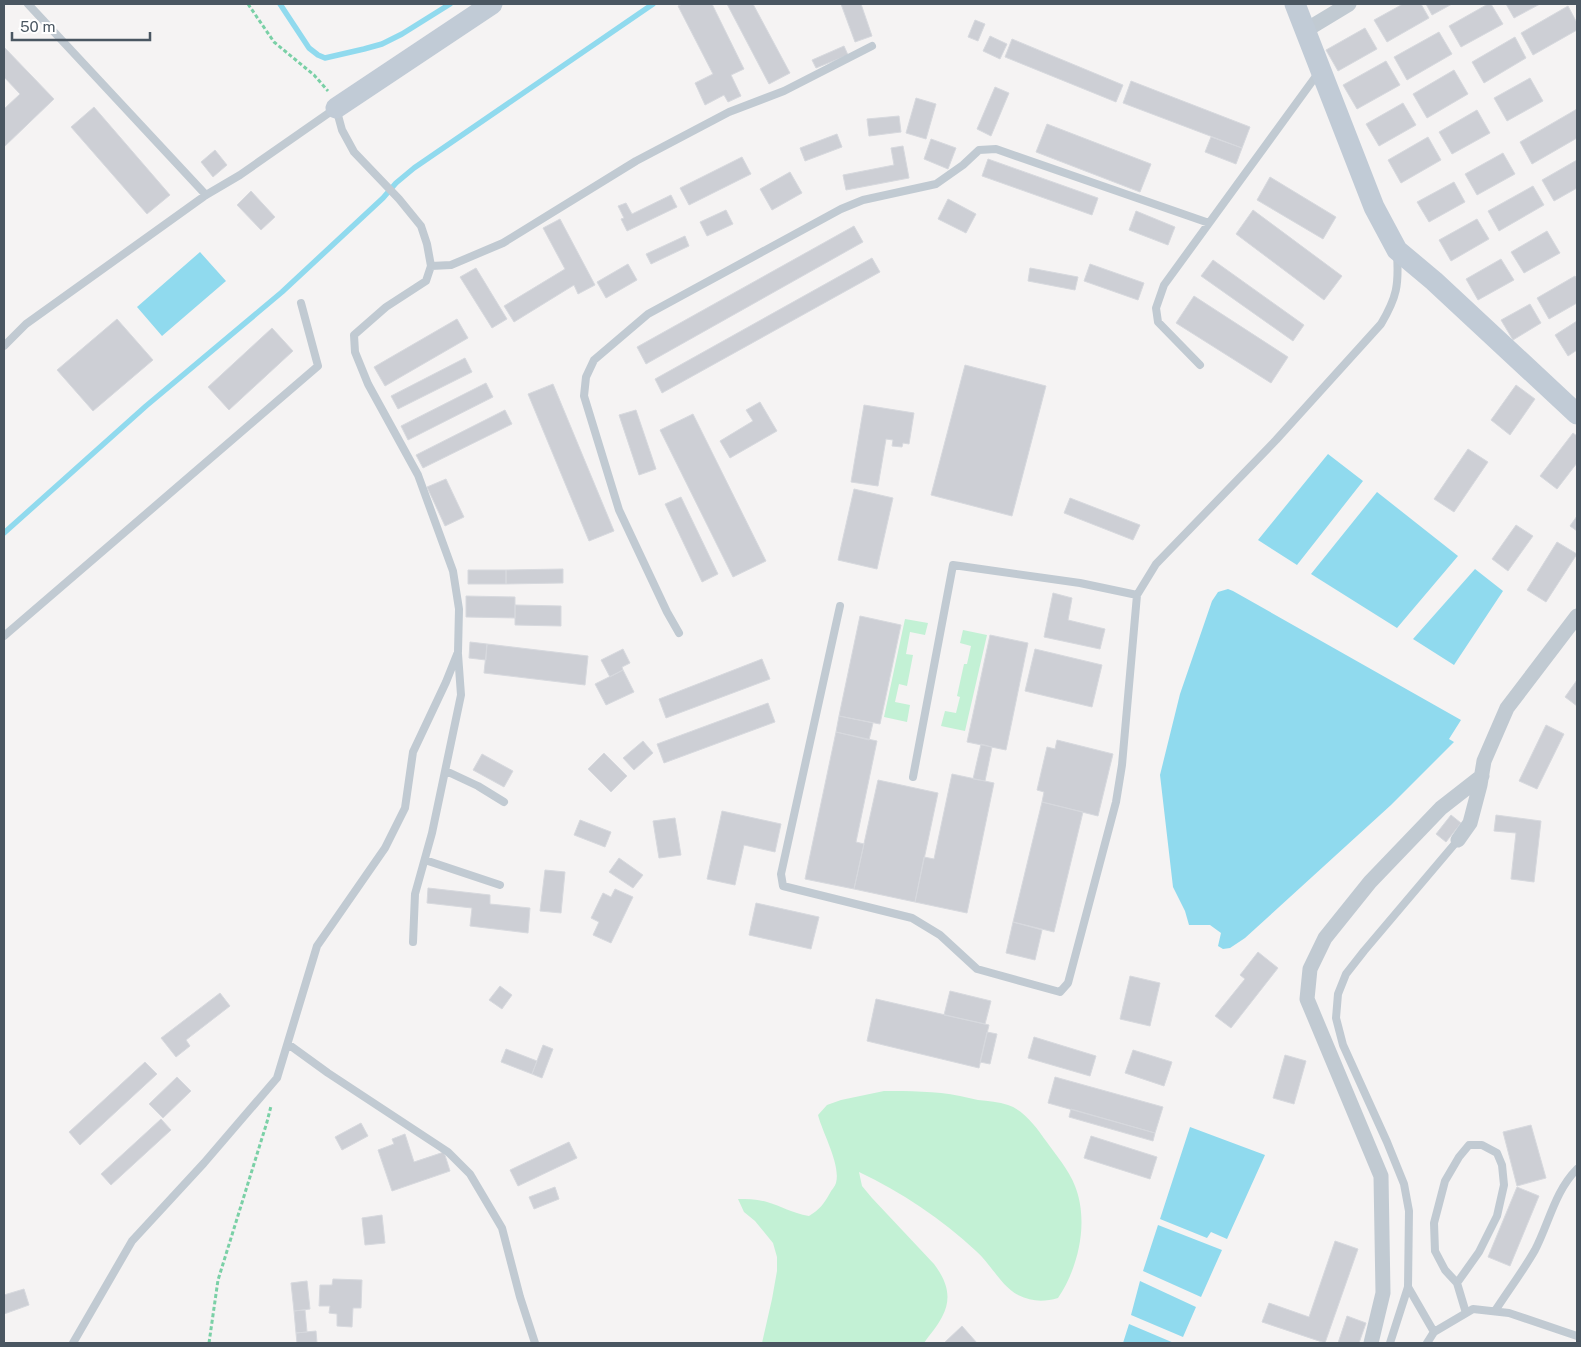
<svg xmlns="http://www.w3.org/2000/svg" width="1581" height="1347" font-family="'Public Sans',sans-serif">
	<rect width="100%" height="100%" fill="#f5f3f3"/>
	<path fill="#c3f1d5" d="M 905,619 L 928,623 L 925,635 L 910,632 L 906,654 L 913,655 L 907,686 L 899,684 L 895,702 L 910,705 L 907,722 L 884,717 Z
		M 963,630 L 987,635 L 965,731 L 941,726 L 945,711 L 956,713 L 960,697 L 957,696 L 964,664 L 967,664 L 971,646 L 960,643 Z
		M 884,1091 C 909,1091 935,1091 960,1096 C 966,1097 972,1099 978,1100 C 988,1101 999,1102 1008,1105 C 1024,1110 1037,1128 1046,1141 C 1056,1155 1069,1170 1075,1186 C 1089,1221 1079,1267 1058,1298 C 1044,1302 1032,1302 1018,1295 C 1000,1285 991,1264 976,1251 C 942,1219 901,1192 859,1172 L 862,1186 L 872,1198 L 934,1264 C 946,1280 953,1297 942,1317 C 937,1327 930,1334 924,1343 L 762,1343 L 772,1299 L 777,1271 L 777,1257 L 773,1243 L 755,1221 L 744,1212 L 738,1199 C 748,1199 757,1199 767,1202 C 782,1206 791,1213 809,1216 C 820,1209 823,1205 830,1193 C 831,1190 835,1187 836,1183 C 841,1165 823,1134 818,1115 L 827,1105 L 841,1100 Z"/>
	<path fill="#90daee" d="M 200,252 L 226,281 L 162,336 L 137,307 Z
		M 1328,454 L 1363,481 L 1297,565 L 1258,540 Z
		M 1377,492 L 1458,556 L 1397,628 L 1311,574 Z
		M 1475,569 L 1503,591 L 1454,665 L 1413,639 Z
		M 1228,589 L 1233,591 L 1461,720 L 1449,739 L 1454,742 L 1391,805 L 1245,938 L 1230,948 L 1223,949 L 1218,946 L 1221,933 L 1210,925 L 1189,925 L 1185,911 L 1173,887 L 1160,775 L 1180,694 L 1212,601 L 1218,592 Z
		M 1190,1127 L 1265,1155 L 1227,1239 L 1211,1232 L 1207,1238 L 1160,1219 Z
		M 1158,1225 L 1222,1250 L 1201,1297 L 1143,1271 Z
		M 1140,1281 L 1196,1307 L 1183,1337 L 1131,1315 Z
		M 1129,1324 L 1174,1343 L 1123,1343 Z"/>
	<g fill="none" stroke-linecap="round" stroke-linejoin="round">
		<path stroke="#90daee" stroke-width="5.5" d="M 280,4 L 309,48 L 318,55 L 325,58 L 364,49 L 382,44 L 402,34 L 450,4
			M 4,533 L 146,406 L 282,292 L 383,198 L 396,183 L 414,168 L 653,4"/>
	</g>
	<path fill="#cdcfd5" stroke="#d7d9de" d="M 683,4 L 712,4 L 744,69 L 731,75 L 741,96 L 728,102 L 724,95 L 705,105 L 695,83 L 713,74 L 678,6 Z
		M 727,4 L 753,4 L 790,73 L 769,84 Z
		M 841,4 L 861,4 L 872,36 L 855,42 Z
		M 1403,4 L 1421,4 L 1429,18 L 1387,42 L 1374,20 Z
		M 1426,4 L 1452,4 L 1432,15 Z
		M 1488,4 L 1491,4 L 1503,24 L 1461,47 L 1449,26 Z
		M 1506,4 L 1540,4 L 1514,18 Z
		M 1568,6 L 1577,23 L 1577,30 L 1533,55 L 1521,33 Z
		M 975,20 L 985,24 L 978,41 L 968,37 Z
		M 1365,28 L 1377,49 L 1338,71 L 1326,50 Z
		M 1439,32 L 1452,54 L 1407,80 L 1394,57 Z
		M 990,36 L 1007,44 L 1000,59 L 983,51 Z
		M 1515,37 L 1526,58 L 1484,83 L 1472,62 Z
		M 1012,39 L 1123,85 L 1116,102 L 1005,57 Z
		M 844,46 L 848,55 L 816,68 L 812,60 Z
		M 4,47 L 54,99 L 4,147 L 4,109 L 20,94 L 4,77 Z
		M 1386,61 L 1400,85 L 1357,109 L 1343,85 Z
		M 1454,70 L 1468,94 L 1427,118 L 1413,94 Z
		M 1530,78 L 1543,101 L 1507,121 L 1494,98 Z
		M 1131,81 L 1250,127 L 1242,148 L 1123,103 Z
		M 995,87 L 1009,93 L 991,136 L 977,129 Z
		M 916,98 L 936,104 L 926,139 L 906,133 Z
		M 1403,103 L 1416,125 L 1379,146 L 1366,124 Z
		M 94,107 L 170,195 L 147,214 L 71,127 Z
		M 1577,109 L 1577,138 L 1532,164 L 1520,142 Z
		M 1477,110 L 1490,133 L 1452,154 L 1439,132 Z
		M 899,116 L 901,132 L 869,136 L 867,119 Z
		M 1047,124 L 1151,164 L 1140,192 L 1036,152 Z
		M 837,134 L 842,147 L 805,161 L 800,148 Z
		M 1211,137 L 1242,148 L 1236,164 L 1205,152 Z
		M 1428,137 L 1441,160 L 1401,183 L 1388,160 Z
		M 931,139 L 956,148 L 948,169 L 924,159 Z
		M 903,146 L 909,178 L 846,190 L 843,175 L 894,165 L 891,148 Z
		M 215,150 L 227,165 L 213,177 L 201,162 Z
		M 1503,153 L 1515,174 L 1477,195 L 1465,174 Z
		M 742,157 L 751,174 L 689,205 L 680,188 Z
		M 988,159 L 1098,198 L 1092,215 L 982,176 Z
		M 1577,160 L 1577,188 L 1554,201 L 1542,180 Z
		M 790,172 L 802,193 L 772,210 L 760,189 Z
		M 1270,177 L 1336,217 L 1323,239 L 1257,200 Z
		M 1454,182 L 1465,202 L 1429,222 L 1417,202 Z
		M 1533,186 L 1544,205 L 1499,231 L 1488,211 Z
		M 251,191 L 275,217 L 261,230 L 237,205 Z
		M 671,195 L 677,207 L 627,231 L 621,219 L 624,218 L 618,206 L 626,203 L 632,214 Z
		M 948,199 L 976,214 L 966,233 L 938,219 Z
		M 726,210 L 733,224 L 707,236 L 700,222 Z
		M 1253,210 L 1342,276 L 1324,300 L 1236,234 Z
		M 1136,211 L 1175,227 L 1168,245 L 1129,230 Z
		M 560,219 L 595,285 L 578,294 L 574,285 L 514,322 L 504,306 L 565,269 L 543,228 Z
		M 1477,219 L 1489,239 L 1451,261 L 1439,240 Z
		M 854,226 L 863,242 L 646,364 L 637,347 Z
		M 1547,231 L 1560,253 L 1524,273 L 1511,252 Z
		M 685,236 L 689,246 L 651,264 L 646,254 Z
		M 872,258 L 880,272 L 662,393 L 655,379 Z
		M 1501,259 L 1514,280 L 1478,300 L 1466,279 Z
		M 1213,260 L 1304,325 L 1293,341 L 1201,276 Z
		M 628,264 L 637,280 L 606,298 L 597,282 Z
		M 1090,264 L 1144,283 L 1138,300 L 1084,281 Z
		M 476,268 L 507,319 L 492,328 L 460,277 Z
		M 1030,268 L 1078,277 L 1075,290 L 1028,281 Z
		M 1575,276 L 1577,279 L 1577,303 L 1549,319 L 1537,298 Z
		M 1194,296 L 1288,357 L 1271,383 L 1176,323 Z
		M 1530,304 L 1541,323 L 1513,340 L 1501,320 Z
		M 117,319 L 153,360 L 93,411 L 57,370 Z
		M 457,319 L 468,338 L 385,386 L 374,367 Z
		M 1577,321 L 1577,350 L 1568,356 L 1555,335 Z
		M 272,328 L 293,351 L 229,410 L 208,387 Z
		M 465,358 L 472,372 L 398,409 L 391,396 Z
		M 965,365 L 1046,386 L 1012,516 L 931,495 Z
		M 486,383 L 493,397 L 408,440 L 401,426 Z
		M 553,384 L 614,531 L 589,541 L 528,394 Z
		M 1516,385 L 1535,399 L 1510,435 L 1491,420 Z
		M 760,402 L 777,431 L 730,458 L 720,441 L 753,421 L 746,410 Z
		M 864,405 L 914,413 L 909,444 L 903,443 L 902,447 L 892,446 L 893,440 L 886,439 L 878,486 L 851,482 Z
		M 505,410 L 512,424 L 423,468 L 416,455 Z
		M 636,410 L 656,469 L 639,475 L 619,415 Z
		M 693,414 L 766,561 L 733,577 L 660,430 Z
		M 1573,433 L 1577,436 L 1577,463 L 1557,489 L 1540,476 Z
		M 1468,449 L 1488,462 L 1454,512 L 1434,499 Z
		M 446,479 L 464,517 L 445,526 L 427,487 Z
		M 854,489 L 893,498 L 877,569 L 838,560 Z
		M 681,497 L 718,574 L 702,582 L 665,504 Z
		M 1070,498 L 1140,525 L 1133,540 L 1064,513 Z
		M 1577,516 L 1577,531 L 1570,526 Z
		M 1516,525 L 1533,536 L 1508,571 L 1492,559 Z
		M 1557,542 L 1577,554 L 1546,602 L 1527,590 Z
		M 563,569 L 563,583 L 506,584 L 506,570 Z
		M 468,570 L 506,570 L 506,584 L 468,584 Z
		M 1053,593 L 1072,598 L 1068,620 L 1105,629 L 1100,649 L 1044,637 Z
		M 466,596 L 515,597 L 515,618 L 466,617 Z
		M 515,605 L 561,606 L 561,626 L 515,625 Z
		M 860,616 L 901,625 L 880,724 L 839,716 Z
		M 990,635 L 1028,643 L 1006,750 L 967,742 Z
		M 470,642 L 487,644 L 486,660 L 469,658 Z
		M 487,644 L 588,656 L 585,685 L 484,673 Z
		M 623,649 L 630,663 L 622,667 L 623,670 L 610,677 L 601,660 Z
		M 1035,649 L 1102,665 L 1092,707 L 1025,691 Z
		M 762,659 L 770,679 L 666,718 L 659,699 Z
		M 623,670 L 634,692 L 606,705 L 595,684 Z
		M 1577,680 L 1577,706 L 1565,697 Z
		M 768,703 L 775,722 L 664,763 L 657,744 Z
		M 839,716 L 873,723 L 869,740 L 836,732 Z
		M 1546,725 L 1564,734 L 1537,789 L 1519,781 Z
		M 836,732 L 877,741 L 856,842 L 864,844 L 854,889 L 805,879 Z
		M 1057,740 L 1113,754 L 1098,816 L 1042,802 L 1044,792 L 1037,790 L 1047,747 L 1055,749 Z
		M 643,741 L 653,753 L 634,770 L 623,758 Z
		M 981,744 L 992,747 L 985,781 L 973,779 Z
		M 604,753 L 627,776 L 611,792 L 588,769 Z
		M 482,754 L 513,771 L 504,787 L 473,770 Z
		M 952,774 L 994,783 L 967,913 L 915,902 L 924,857 L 934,859 Z
		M 878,780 L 938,793 L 915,902 L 854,889 Z
		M 1042,802 L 1083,812 L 1054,932 L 1013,922 Z
		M 722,811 L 781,824 L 775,852 L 744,845 L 735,885 L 707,879 Z
		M 1451,815 L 1461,823 L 1446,842 L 1436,834 Z
		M 1496,815 L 1541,821 L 1534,882 L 1511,879 L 1516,833 L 1494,831 Z
		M 675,818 L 681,855 L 659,858 L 653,821 Z
		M 580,820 L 611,832 L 605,847 L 574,835 Z
		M 619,858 L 643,875 L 633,888 L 609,872 Z
		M 545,870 L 565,872 L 561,913 L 540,911 Z
		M 428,888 L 490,895 L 490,904 L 530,908 L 528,933 L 470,926 L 472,908 L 427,903 Z
		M 615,889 L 633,897 L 611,943 L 593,935 L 599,922 L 591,918 L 603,893 L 611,897 Z
		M 756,903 L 819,917 L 811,949 L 749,935 Z
		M 1013,922 L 1042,930 L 1035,960 L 1006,953 Z
		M 1258,952 L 1278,968 L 1231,1028 L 1215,1016 L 1245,979 L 1240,975 Z
		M 1130,976 L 1160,983 L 1150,1026 L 1120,1019 Z
		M 500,986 L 512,995 L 502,1009 L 489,1000 Z
		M 950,991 L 991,1001 L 985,1024 L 944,1015 Z
		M 220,993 L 230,1006 L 186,1040 L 190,1046 L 176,1057 L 161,1038 Z
		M 876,999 L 989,1025 L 979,1068 L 867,1041 Z
		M 987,1032 L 997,1034 L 990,1064 L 980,1062 Z
		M 1034,1037 L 1096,1056 L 1090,1076 L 1028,1058 Z
		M 543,1045 L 553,1049 L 542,1078 L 532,1074 Z
		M 506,1049 L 537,1061 L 532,1074 L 501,1062 Z
		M 1133,1050 L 1172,1062 L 1164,1086 L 1125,1073 Z
		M 1285,1055 L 1306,1061 L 1294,1104 L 1273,1098 Z
		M 145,1062 L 157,1074 L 80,1145 L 69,1132 Z
		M 177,1077 L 191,1091 L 163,1118 L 149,1104 Z
		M 1055,1077 L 1163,1107 L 1155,1133 L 1048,1103 Z
		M 1071,1109 L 1155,1133 L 1153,1141 L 1069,1117 Z
		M 161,1119 L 171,1130 L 111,1185 L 101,1174 Z
		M 361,1123 L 368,1136 L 342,1150 L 335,1137 Z
		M 1531,1125 L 1546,1178 L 1517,1186 L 1503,1132 Z
		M 405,1134 L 414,1162 L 444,1152 L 450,1171 L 392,1191 L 378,1150 L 394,1144 L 392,1139 Z
		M 1091,1136 L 1157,1157 L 1150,1179 L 1084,1158 Z
		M 569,1142 L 577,1158 L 518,1186 L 510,1170 Z
		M 555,1187 L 559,1199 L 534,1209 L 529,1197 Z
		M 1517,1187 L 1539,1196 L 1510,1266 L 1488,1257 Z
		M 382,1215 L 385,1243 L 365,1245 L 362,1218 Z
		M 1335,1241 L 1358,1249 L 1325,1343 L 1262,1322 L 1269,1303 L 1309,1317 Z
		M 333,1279 L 362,1280 L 361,1308 L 353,1308 L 352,1327 L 337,1326 L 337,1314 L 329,1313 L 330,1306 L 319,1306 L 320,1285 L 332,1285 Z
		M 307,1281 L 310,1309 L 294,1311 L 291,1283 Z
		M 24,1289 L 29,1305 L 4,1314 L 4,1295 Z
		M 305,1310 L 307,1332 L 296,1333 L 294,1311 Z
		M 1347,1316 L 1366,1323 L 1359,1343 L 1338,1343 Z
		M 962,1326 L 977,1343 L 944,1343 Z
		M 316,1331 L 317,1343 L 297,1343 L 296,1333 Z"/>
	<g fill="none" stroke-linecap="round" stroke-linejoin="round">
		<path stroke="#7ad0a6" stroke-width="3" stroke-dasharray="4 2.5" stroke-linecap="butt" d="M 248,4 L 274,42 L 314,75 L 328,91
			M 209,1343 L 218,1280 L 267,1122 L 271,1106"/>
		<path stroke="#c1cad2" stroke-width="8" d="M 28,4 L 206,195
			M 431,266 L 451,265 L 503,243 L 636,161 L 729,112 L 784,91 L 872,46
			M 4,346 L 26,324 L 206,195 L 240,175 L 336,108 L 342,130 L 354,152 L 399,199 L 421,226 L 427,244 L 431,266 L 426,281 L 386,307 L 354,335 L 355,352 L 368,384 L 418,475 L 453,571 L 459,609 L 458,652 L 446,682 L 413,752 L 405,808 L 385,848 L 317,946 L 277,1078 L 204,1163 L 132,1241 L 73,1343
			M 1200,365 L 1158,322 L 1156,308 L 1164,285 L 1319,72
			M 840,606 L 781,874 L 783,886 L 912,918 L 940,935 L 977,969 L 1060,992 L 1068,983 L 1116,802 L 1122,765 L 1137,595
			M 679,633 L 667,612 L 619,510 L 584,396 L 586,377 L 594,360 L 648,314 L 841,209 L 863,200 L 936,184 L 963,165 L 979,150 L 996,149 L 1209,223
			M 4,636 L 318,366 L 301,303
			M 446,771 L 478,786 L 504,802
			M 913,777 L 953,565 L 1080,583 L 1137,595 L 1156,564 L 1276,440 L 1381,324 C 1397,297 1399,285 1397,254
			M 425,860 L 500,885
			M 413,942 L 415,894 L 432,833 L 461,695 L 458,654
			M 288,1044 L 328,1073 L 448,1152 L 470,1174 L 502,1228 L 520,1297 L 535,1343
			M 1457,1283 L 1479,1252 L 1497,1216 L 1504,1185 L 1502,1165 L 1497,1153 L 1482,1145 L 1469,1145 L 1459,1157 L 1445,1181 L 1434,1223 L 1435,1251 L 1445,1270 L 1457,1283 L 1466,1313
			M 1408,1287 L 1434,1332
			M 1495,1311 C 1508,1291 1523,1271 1535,1250 C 1549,1223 1555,1191 1577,1169
			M 1390,1343 L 1408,1287 L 1409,1211 L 1404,1184 L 1387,1142 L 1343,1045 L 1336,1018 L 1338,994 L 1346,974 L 1364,951 L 1458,840
			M 1427,1343 L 1434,1332 L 1473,1309 L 1509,1313 L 1577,1336"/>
		<path stroke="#c1cad2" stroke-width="15" d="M 1306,30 L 1349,4
			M 1458,840 L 1470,823 L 1480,785 L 1484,761 L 1507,708 L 1577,616
			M 1371,1343 L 1383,1293 L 1381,1176 L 1307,999 L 1310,969 L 1325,938 L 1370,882 L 1441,808 L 1482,776"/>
		<path stroke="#c1cbd6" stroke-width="21" d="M 1295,4 L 1374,207 L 1397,250 L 1434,281 L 1577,414
			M 336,108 L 492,4"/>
	</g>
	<rect width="1581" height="1347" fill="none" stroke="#4a5661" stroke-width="10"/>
	<path d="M12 32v8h138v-8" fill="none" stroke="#4a5661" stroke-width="2.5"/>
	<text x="20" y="32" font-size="15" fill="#4a5661" stroke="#ffffff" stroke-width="4" paint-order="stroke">50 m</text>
</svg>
